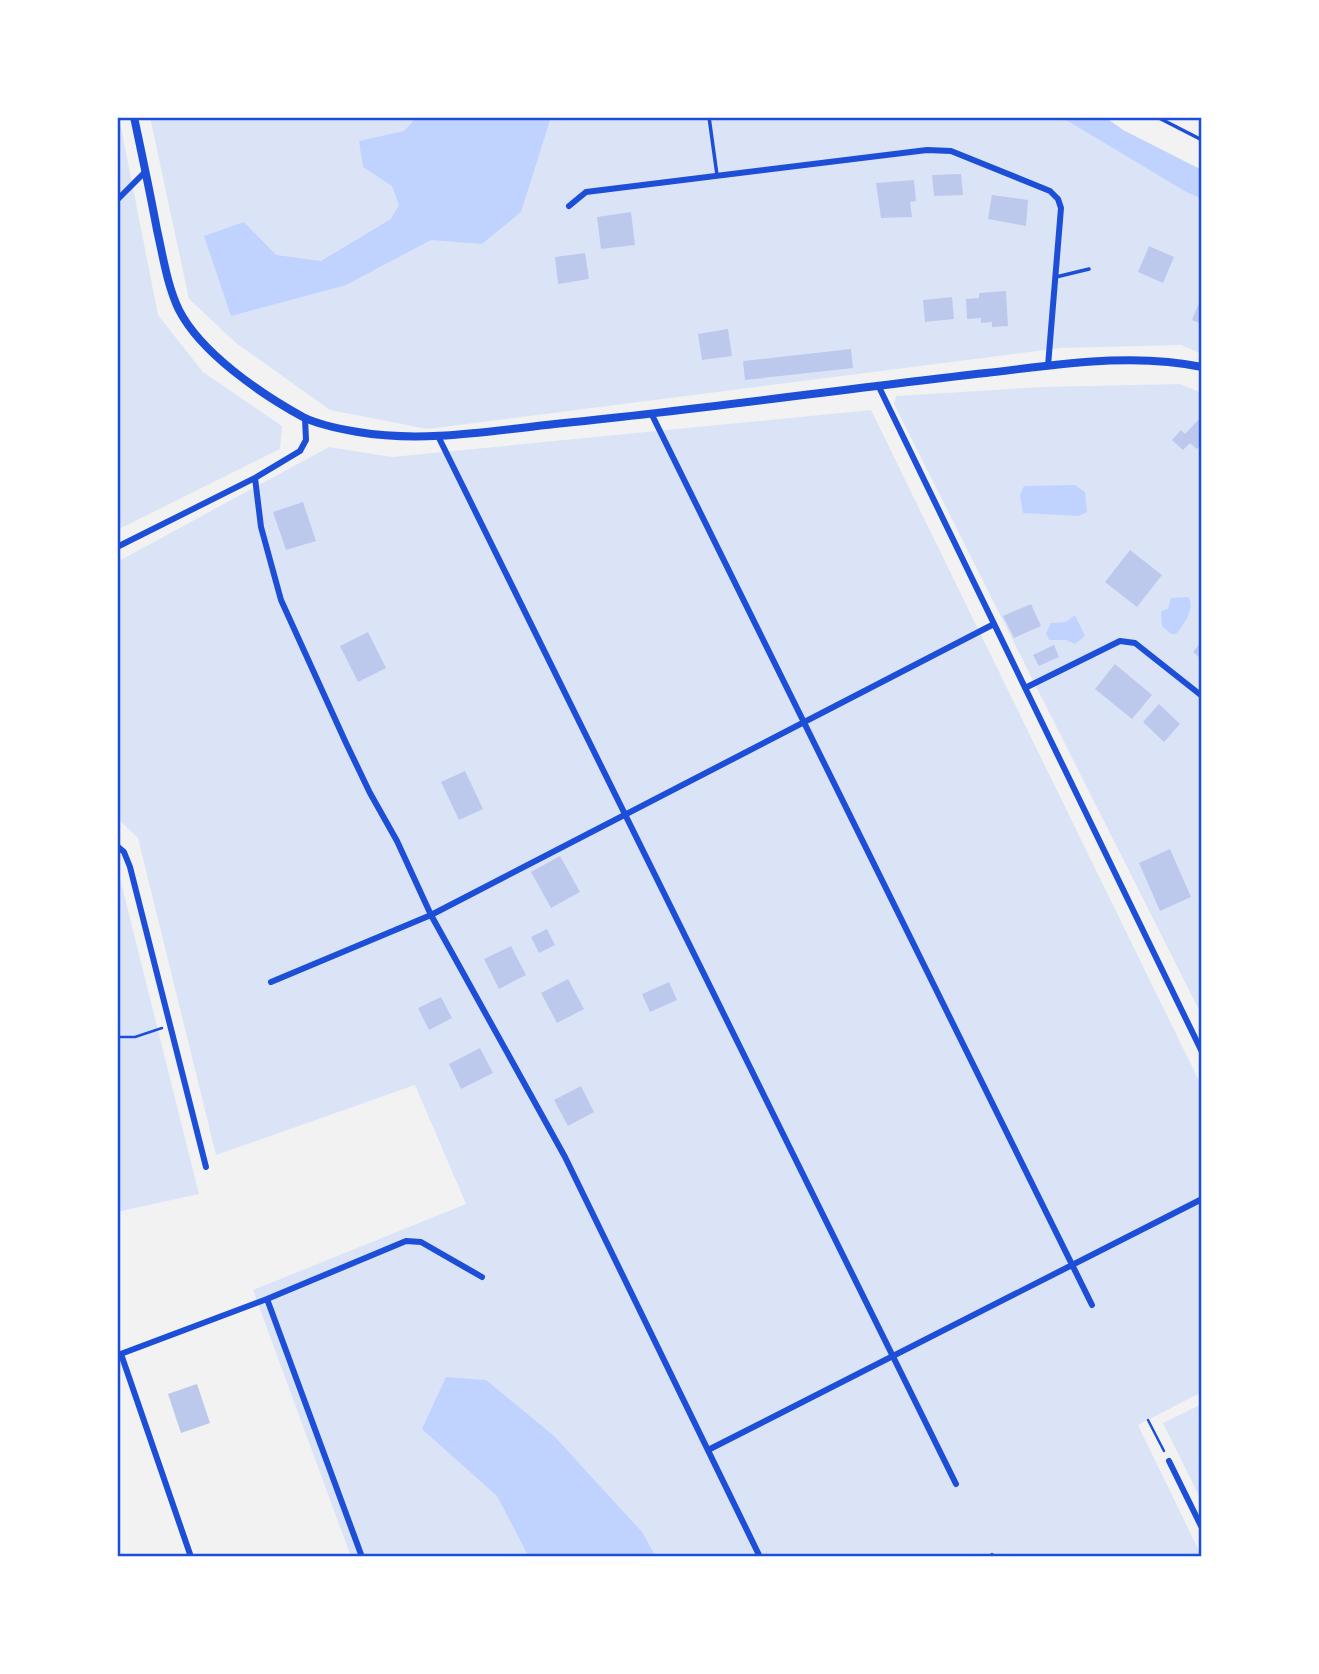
<svg xmlns="http://www.w3.org/2000/svg" width="1319" height="1674" font-family="Rubik,sans-serif">
	<rect width="100%" height="100%" fill="#f2f2f2"/>
	<path fill="#dbe4f7" d="M 117,117 L 119,117 L 158,315 L 203,372 L 282,426 L 280,449 L 117,530 Z
		M 150,117 L 1061,117 L 1186,192 L 1202,199 L 1202,354 L 1181,345 L 1061,348 L 427,429 L 330,410 L 236,343 L 189,299 Z
		M 1180,384 L 1202,393 L 1202,1016 L 894,404 L 896,396 L 1041,387 Z
		M 871,410 L 1202,1087 L 1202,1392 L 1138,1425 L 1202,1557 L 351,1557 L 253,1290 L 466,1204 L 415,1085 L 216,1155 L 138,838 L 117,818 L 117,562 L 329,447 L 392,457 Z
		M 117,866 L 199,1194 L 117,1212 Z
		M 1202,1404 L 1202,1502 L 1163,1423 Z"/>
	<path fill="#bfd3fe" d="M 417,117 L 551,117 L 521,212 L 482,244 L 431,240 L 346,285 L 231,316 L 204,236 L 244,222 L 276,255 L 321,261 L 391,219 L 399,205 L 392,186 L 363,167 L 359,141 L 404,131 Z
		M 1061,117 L 1105,117 L 1123,130 L 1202,170 L 1202,199 L 1186,192 Z
		M 1075,485 L 1085,492 L 1087,512 L 1079,516 L 1023,513 L 1020,495 L 1024,486 Z
		M 1188,597 C 1196,607 1184,625 1176,634 L 1171,634 L 1162,626 L 1161,611 L 1168,609 L 1171,598 Z
		M 1075,615 L 1085,636 L 1075,644 L 1066,640 L 1049,640 L 1046,633 L 1051,623 L 1066,622 Z
		M 446,1377 L 486,1380 L 554,1436 L 642,1532 L 656,1557 L 529,1557 L 497,1496 L 422,1429 Z"/>
	<path fill="#bdc9ec" d="M 961,174 L 963,195 L 934,196 L 932,175 Z
		M 914,180 L 916,201 L 910,202 L 912,217 L 881,218 L 876,183 Z
		M 992,195 L 1028,200 L 1026,226 L 988,219 Z
		M 631,212 L 635,245 L 601,249 L 597,217 Z
		M 1149,246 L 1174,257 L 1163,283 L 1138,272 Z
		M 585,253 L 589,279 L 558,284 L 555,257 Z
		M 1006,291 L 1008,326 L 992,327 L 992,322 L 981,323 L 981,318 L 967,319 L 966,299 L 979,298 L 979,293 Z
		M 1202,295 L 1202,324 L 1192,320 Z
		M 952,297 L 954,319 L 925,322 L 923,300 Z
		M 728,329 L 732,356 L 702,360 L 698,334 Z
		M 851,349 L 853,368 L 745,380 L 743,361 Z
		M 1202,416 L 1202,444 L 1197,449 L 1190,443 L 1183,450 L 1172,440 L 1181,430 L 1185,434 Z
		M 303,502 L 316,541 L 286,550 L 273,512 Z
		M 1130,550 L 1162,575 L 1137,607 L 1105,582 Z
		M 1031,604 L 1041,626 L 1014,638 L 1003,616 Z
		M 368,632 L 386,668 L 358,682 L 340,646 Z
		M 1202,641 L 1202,660 L 1193,652 Z
		M 1054,645 L 1059,657 L 1039,666 L 1033,655 Z
		M 1115,664 L 1152,695 L 1132,719 L 1095,689 Z
		M 1159,704 L 1180,724 L 1164,742 L 1143,722 Z
		M 465,771 L 483,809 L 459,820 L 441,782 Z
		M 1170,849 L 1191,897 L 1160,911 L 1139,863 Z
		M 560,856 L 580,892 L 551,908 L 531,872 Z
		M 547,929 L 555,945 L 539,953 L 531,937 Z
		M 511,946 L 526,975 L 499,989 L 484,959 Z
		M 568,979 L 584,1009 L 557,1023 L 541,993 Z
		M 669,982 L 677,1000 L 650,1012 L 642,994 Z
		M 441,997 L 452,1018 L 429,1030 L 418,1008 Z
		M 480,1048 L 493,1073 L 461,1089 L 449,1064 Z
		M 581,1086 L 594,1112 L 568,1126 L 554,1100 Z
		M 197,1384 L 210,1423 L 181,1433 L 168,1394 Z"/>
	<g fill="none" stroke-linecap="round" stroke-linejoin="round">
		<path stroke="#1d4ed8" stroke-width="2.5" d="M 117,1037 L 135,1037 L 162,1028
			M 1148,1420 L 1164,1451
			M 992,1554 L 993,1557"/>
		<path stroke="#1d4ed8" stroke-width="3.5" d="M 709,117 L 717,175
			M 1157,117 L 1202,140
			M 1056,277 L 1089,269"/>
		<path stroke="#1d4ed8" stroke-width="6" d="M 117,200 L 145,172
			M 569,206 L 586,192 L 927,150 L 951,151 L 1050,191 L 1058,199 L 1061,208 L 1048,366
			M 878,385 L 1202,1052
			M 652,415 L 1092,1305
			M 438,436 L 956,1484
			M 255,478 L 261,527 L 281,600 L 346,743 L 370,793 L 397,841 L 431,915 L 565,1157 L 760,1557
			M 117,547 L 255,478 L 300,451 L 306,440 L 305,418
			M 1025,688 L 1120,641 L 1135,643 L 1202,696
			M 117,846 L 124,852 L 130,867 L 206,1167
			M 271,982 L 431,915 L 994,624
			M 121,1354 L 191,1557
			M 118,1355 L 267,1299
			M 708,1450 L 1202,1199
			M 1169,1461 L 1202,1528
			M 362,1557 L 267,1299 L 406,1241 L 421,1242 L 482,1277"/>
		<path stroke="#1d4ed8" stroke-width="8" d="M 134,117 C 142,155 150,192 157,230 C 163,256 167,285 179,310 C 201,353 261,394 303,417 C 319,425 340,429 358,432 C 423,443 490,431 555,424 C 699,410 842,389 986,373 C 1057,365 1132,352 1202,367"/>
	</g>
	<rect width="1319" height="1674" fill="none" stroke="#ffffff" stroke-width="238"/>
	<rect x="119" y="119" width="1081" height="1436" fill="none" stroke="#1d4ed8" stroke-width="2.5"/>
</svg>
